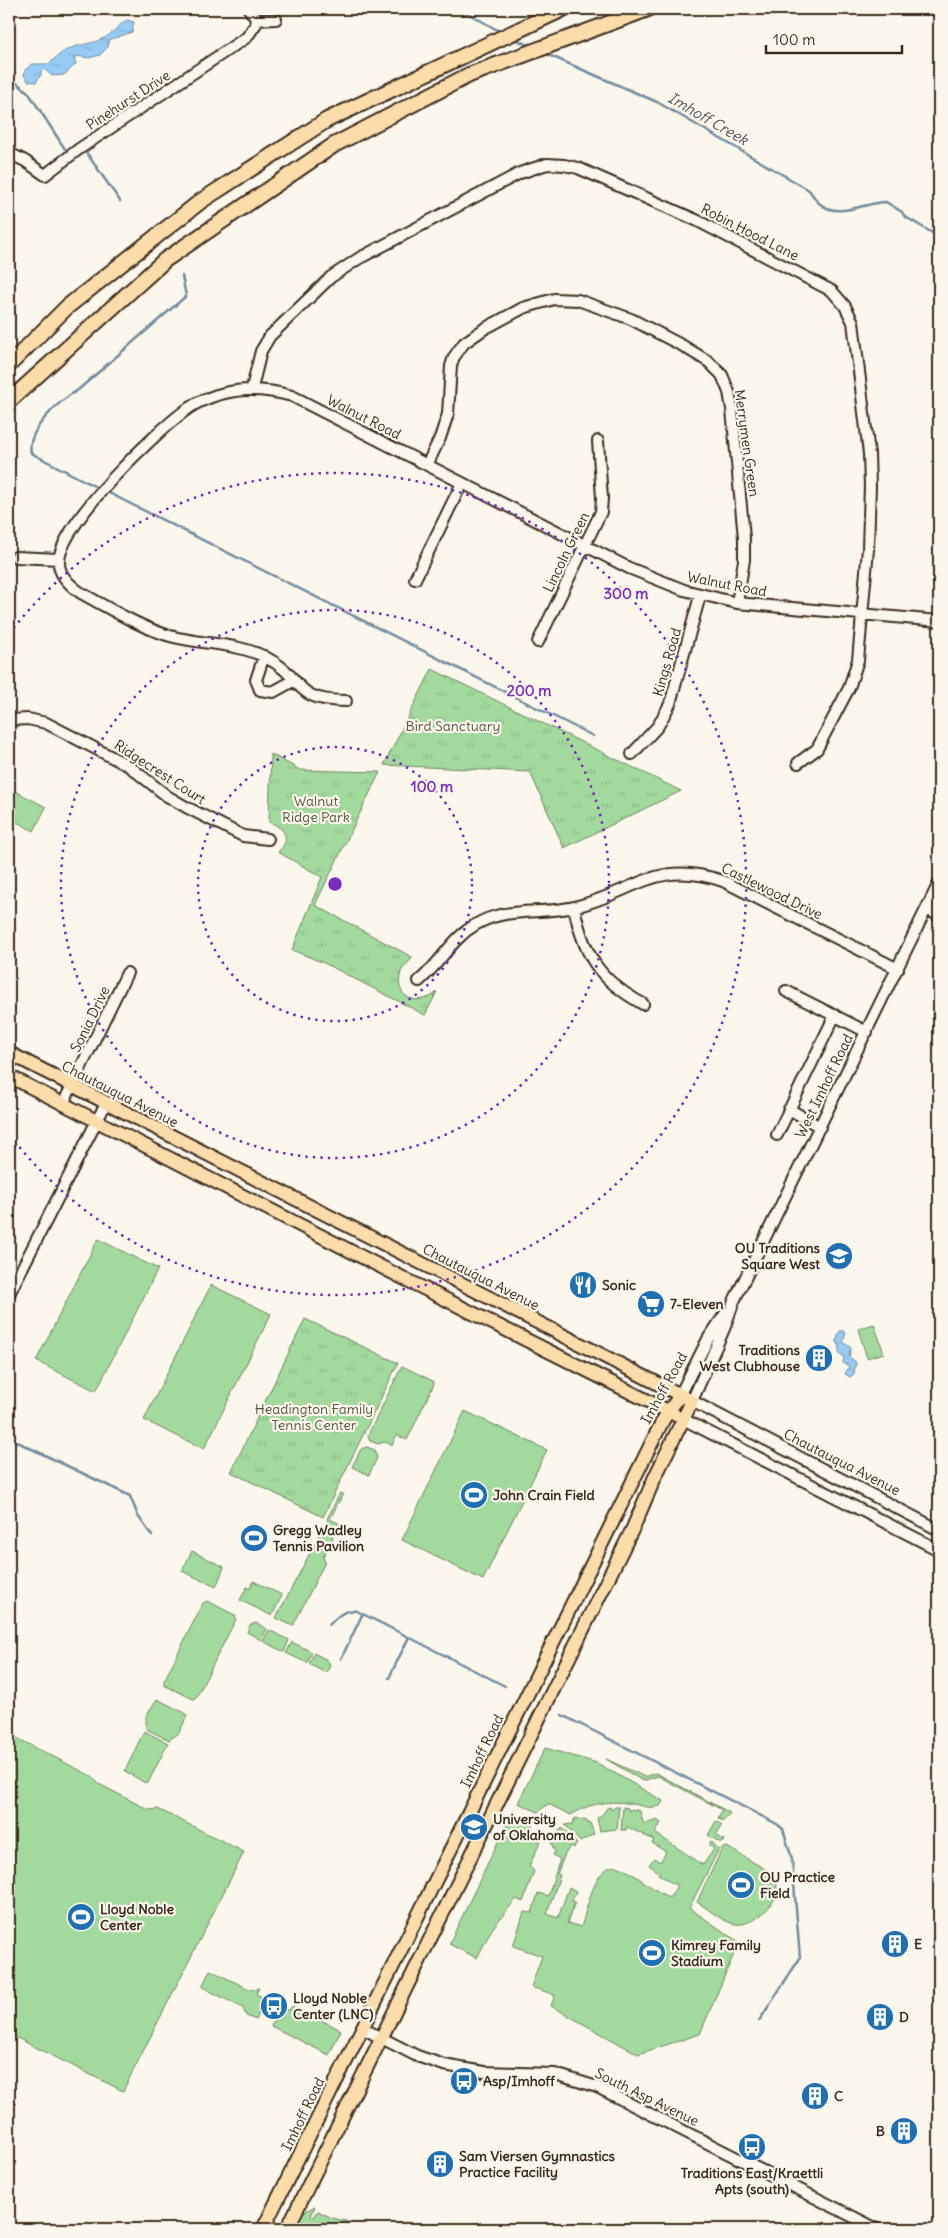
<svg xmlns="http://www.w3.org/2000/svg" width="948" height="2238" font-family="Delius,sans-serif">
	<defs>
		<pattern id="park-tufts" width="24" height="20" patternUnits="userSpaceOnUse" patternTransform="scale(1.25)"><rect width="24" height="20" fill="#a2da9e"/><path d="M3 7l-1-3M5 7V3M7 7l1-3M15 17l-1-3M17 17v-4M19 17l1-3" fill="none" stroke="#8cbb88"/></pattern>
		<pattern id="water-ripples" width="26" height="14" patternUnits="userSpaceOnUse" patternTransform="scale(1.25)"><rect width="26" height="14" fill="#97cbf4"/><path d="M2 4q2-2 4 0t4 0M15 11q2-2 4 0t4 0" fill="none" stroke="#83aed1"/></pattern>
	</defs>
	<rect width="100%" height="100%" fill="#fbf7ec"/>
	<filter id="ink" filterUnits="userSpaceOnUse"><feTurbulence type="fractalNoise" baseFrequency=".02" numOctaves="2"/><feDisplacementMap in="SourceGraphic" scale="10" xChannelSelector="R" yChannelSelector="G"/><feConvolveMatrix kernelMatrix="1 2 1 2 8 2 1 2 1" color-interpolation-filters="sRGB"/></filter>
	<g filter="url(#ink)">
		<path fill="#a2da9e" stroke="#6e825e" d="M 9,788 L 46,807 L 34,831 L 9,818 Z
			M 98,1239 L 158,1269 L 96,1391 L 36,1361 Z
			M 211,1285 L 271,1314 L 204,1449 L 144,1420 Z
			M 874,1324 L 884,1353 L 867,1358 L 858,1329 Z
			M 402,1366 L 433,1381 L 434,1384 L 407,1440 L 397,1435 L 392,1445 L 385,1442 L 378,1444 L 370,1441 L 368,1435 Z
			M 465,1411 L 547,1450 L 483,1580 L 402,1540 Z
			M 367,1447 L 375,1450 L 377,1458 L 369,1475 L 352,1467 L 361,1449 Z
			M 340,1493 L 343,1494 L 330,1519 L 344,1526 L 338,1531 L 330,1526 L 327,1519 Z
			M 322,1530 L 331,1532 L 333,1538 L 323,1557 L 325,1562 L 293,1626 L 276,1618 Z
			M 192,1551 L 224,1567 L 216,1587 L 182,1571 Z
			M 253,1581 L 282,1595 L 272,1616 L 240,1600 L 247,1587 L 250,1589 Z
			M 207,1601 L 235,1615 L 236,1619 L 196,1698 L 193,1699 L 164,1685 L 164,1681 L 203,1603 Z
			M 256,1623 L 267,1629 L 261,1640 L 247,1632 L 250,1625 Z
			M 269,1630 L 289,1640 L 284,1652 L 263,1641 Z
			M 292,1642 L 312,1652 L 307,1663 L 286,1653 Z
			M 314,1653 L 327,1660 L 330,1664 L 328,1671 L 324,1672 L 309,1664 Z
			M 157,1699 L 185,1713 L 187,1716 L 179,1733 L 169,1740 L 146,1729 L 146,1716 Z
			M 144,1731 L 168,1743 L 149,1781 L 145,1783 L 125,1771 Z
			M 9,1734 L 91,1776 L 99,1784 L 149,1810 L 158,1809 L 244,1852 L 123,2091 L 9,2034 Z
			M 545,1748 L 597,1763 L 663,1801 L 660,1806 C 647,1809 645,1806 633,1804 C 611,1800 589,1803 571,1815 L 548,1804 L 538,1812 L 518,1803 Z
			M 606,1759 L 645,1777 L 656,1773 L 730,1813 L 723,1821 L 718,1818 L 722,1810 L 658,1776 L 643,1781 Z
			M 610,1807 L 612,1810 L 615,1807 L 619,1807 L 617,1829 L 600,1831 L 597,1818 L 602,1815 L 607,1808 Z
			M 623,1807 L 628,1808 L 629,1811 L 632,1809 L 640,1811 L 643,1822 L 646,1824 L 657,1820 L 661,1823 L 655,1833 L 703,1865 L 714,1849 L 709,1845 L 711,1841 L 719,1849 L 689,1908 L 739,1942 L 700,2034 L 638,2054 L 551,2006 L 555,1995 L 531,1987 L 542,1956 L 513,1946 L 524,1912 L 532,1913 L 538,1893 L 548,1896 L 560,1859 L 553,1855 L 555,1852 L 551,1842 L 553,1837 L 559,1836 L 559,1831 L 562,1828 L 577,1844 L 574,1848 L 571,1846 L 565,1854 L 557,1874 L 560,1875 L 547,1914 L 558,1918 L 569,1887 L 576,1891 L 572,1901 L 575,1902 L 567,1923 L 581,1927 C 588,1908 596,1852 626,1870 C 640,1878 654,1890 669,1898 L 677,1886 L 658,1874 L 659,1872 L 649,1865 L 654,1858 L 660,1862 L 666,1852 L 652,1843 L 654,1840 L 627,1827 L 626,1830 L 621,1830 Z
			M 511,1815 L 532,1824 L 532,1837 L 541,1841 L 529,1866 L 534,1871 L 523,1902 L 516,1899 L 492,1929 L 477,1958 L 449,1944 Z
			M 575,1818 L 587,1821 L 588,1824 L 590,1823 L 594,1834 L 580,1842 L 565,1825 L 572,1824 Z
			M 716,1821 L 722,1825 L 716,1835 L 724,1840 L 723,1842 L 719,1842 L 708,1835 Z
			M 727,1847 L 777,1876 C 777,1884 777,1893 774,1900 C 767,1913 746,1929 731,1923 C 719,1919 707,1908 697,1902 L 720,1853 L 722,1848 Z
			M 210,1970 L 249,1989 L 259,1988 L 256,1994 L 266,1999 L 256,2020 L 246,2016 L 243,2008 L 202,1987 Z
			M 292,2006 L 341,2030 L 329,2055 L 271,2026 L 280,2007 L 289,2011 Z
			M 315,2206 L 311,2216 L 314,2217 L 318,2211 L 332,2218 L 349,2222 L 348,2229 L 294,2229 L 302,2213 Z"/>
		<path fill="url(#park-tufts)" stroke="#6e825e" d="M 432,669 L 681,791 L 564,848 L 530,772 L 384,765 Z
			M 271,754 L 300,770 L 380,772 L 315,905 L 412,957 C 409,964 401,967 400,976 C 395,1001 422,1006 437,992 L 425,1015 L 324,963 L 292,950 L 322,877 L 278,852 C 292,839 285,828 269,822 Z
			M 305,1319 L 398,1363 L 323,1517 L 231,1472 Z"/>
		<path fill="url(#water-ripples)" stroke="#728b9e" d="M 127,20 L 134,22 L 132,32 L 109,40 L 108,47 L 100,55 L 89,58 L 77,56 L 74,58 L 76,64 L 64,75 L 52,76 L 44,69 L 41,72 L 41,75 L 36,82 L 28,81 L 24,75 L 25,70 L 32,64 L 48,64 C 56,58 61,52 71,48 C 81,44 92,44 102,39 C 112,35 117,26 127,20 Z
			M 840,1331 L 844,1331 L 846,1333 L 843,1342 L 851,1348 L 849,1357 L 856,1362 L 854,1374 L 850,1377 L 845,1374 L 849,1366 L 843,1363 L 844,1357 L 839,1353 L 839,1345 L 836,1341 Z"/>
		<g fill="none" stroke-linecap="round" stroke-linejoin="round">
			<path stroke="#728b9e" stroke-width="2.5" d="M 460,9 L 501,32
				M 513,38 L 530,46
				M 544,53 L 657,102 L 809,190 C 812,194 815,199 819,203 C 838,220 865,202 886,202 L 902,212 L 904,216 L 939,237
				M 9,77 L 28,92 L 65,149 L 72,150
				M 82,151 L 86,152 L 120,201
				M 100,489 L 31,453 C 26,430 60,400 78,390 L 186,296 L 182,276
				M 105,491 L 593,736
				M 9,1438 L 130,1496 L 138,1516 L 152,1536
				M 329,1625 C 337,1617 345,1608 357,1611 L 505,1686
				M 341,1659 L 362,1615
				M 389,1678 L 408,1639
				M 562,1715 L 777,1824 L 783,1829 L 792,1859 L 800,1958 L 759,2021"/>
			<defs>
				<path id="minor" d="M 256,20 L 276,19
					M 9,153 L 25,161 L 45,175 L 79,149 L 247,37 L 256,24 L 255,17 L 249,9
					M 252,388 L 261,351 L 270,336 L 331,277 L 358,259 L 520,173 L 547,164 L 564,165 L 578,168 L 696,220 L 832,291 L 845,306 L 853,322 L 869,454 L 870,486 L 868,549 L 858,660 L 849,688 L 817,749 L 798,763
					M 427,465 L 440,438 L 448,414 L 451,366 L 454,357 L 464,343 L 484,329 L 523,308 L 554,299 L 578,300 L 631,319 L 683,346 L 709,362 L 722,375 L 729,392 L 732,409 L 744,538 L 744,560 L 737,603
					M 16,557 L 59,559
					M 415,579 L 462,483
					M 538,642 L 601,512 L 602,498 L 598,441
					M 264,656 L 256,680 L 260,690 L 273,692 L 293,681
					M 346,701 C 290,701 305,677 267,658 C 237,642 202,645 170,636 C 139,627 109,608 81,593 C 71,586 59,576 59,563 C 58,525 158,429 189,408 C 197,402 208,398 217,395 C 243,387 267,389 292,396 L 629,568 L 684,590 L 737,603 L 939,621
					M 9,720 L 28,719 L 46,723 L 129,766 L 167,796 L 186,807 L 243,836 L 268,839
					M 632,754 L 658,726 L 670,704 L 700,596
					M 939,883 L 734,1301 L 724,1329 L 692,1401 L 939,1530
					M 574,907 C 584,956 599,980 643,1004
					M 927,909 L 939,916
					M 419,981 C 440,964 451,939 475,925 C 506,906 540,915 574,907 C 635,893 655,858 723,881 L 898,969
					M 786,991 L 867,1032
					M 63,1104 L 127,973
					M 789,1109 L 820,1127
					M 777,1135 L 835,1015
					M 9,1294 L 106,1103
					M 680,1395 L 708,1339 L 725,1314
					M 683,1419 L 939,1550
					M 362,2028 L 417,2056 L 444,2065 L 484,2072 L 555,2074 L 597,2087 L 877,2229"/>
				<path id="major" d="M 9,1053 L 692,1401 L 655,1477 L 633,1528 L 287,2229
					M 9,1076 L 403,1278 L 674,1414
					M 263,2229 L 663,1420 L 680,1395"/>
				<path id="highway" d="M 9,365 L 67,307 L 201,201 L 327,120 L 563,9
					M 9,401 L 165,260 L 334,145 L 469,75 L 648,9"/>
			</defs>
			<use href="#minor" stroke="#3b2a1e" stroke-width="14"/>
			<use href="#major" stroke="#3b2a1e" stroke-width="16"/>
			<use href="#highway" stroke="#3b2a1e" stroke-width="18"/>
			<use href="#minor" stroke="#fbf7ec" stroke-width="10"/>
			<use href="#major" stroke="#fbdcab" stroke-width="12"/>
			<use href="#highway" stroke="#fbdcab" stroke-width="14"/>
		</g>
	</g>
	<g fill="none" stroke="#7b2cbf" stroke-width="2.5" stroke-dasharray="2.5 5">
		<circle cx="335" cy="884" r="137"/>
		<circle cx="335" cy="884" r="274"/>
		<path d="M9 634A411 411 0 1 1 9 1134"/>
	</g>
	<defs>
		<symbol id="university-disc" viewBox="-11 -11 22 22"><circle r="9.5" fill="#1f6fb2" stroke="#fbf7ec"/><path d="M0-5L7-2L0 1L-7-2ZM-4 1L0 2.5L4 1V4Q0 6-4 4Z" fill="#fff"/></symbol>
		<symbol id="restaurant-disc" viewBox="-11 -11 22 22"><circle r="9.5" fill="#1f6fb2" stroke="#fbf7ec"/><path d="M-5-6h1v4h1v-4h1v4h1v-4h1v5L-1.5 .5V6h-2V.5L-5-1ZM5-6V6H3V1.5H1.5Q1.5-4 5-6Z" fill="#fff"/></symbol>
		<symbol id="supermarket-disc" viewBox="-11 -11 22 22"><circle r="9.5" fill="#1f6fb2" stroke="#fbf7ec"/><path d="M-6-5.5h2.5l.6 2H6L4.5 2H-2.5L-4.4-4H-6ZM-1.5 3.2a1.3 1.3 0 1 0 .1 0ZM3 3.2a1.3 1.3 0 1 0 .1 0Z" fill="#fff"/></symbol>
		<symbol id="building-disc" viewBox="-11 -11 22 22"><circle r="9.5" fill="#1f6fb2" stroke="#fbf7ec"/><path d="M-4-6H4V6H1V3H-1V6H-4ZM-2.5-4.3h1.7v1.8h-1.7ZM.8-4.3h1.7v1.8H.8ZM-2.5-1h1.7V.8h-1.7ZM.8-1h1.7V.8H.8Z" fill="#fff"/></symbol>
		<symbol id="stadium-disc" viewBox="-11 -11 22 22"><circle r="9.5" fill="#1f6fb2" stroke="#fbf7ec"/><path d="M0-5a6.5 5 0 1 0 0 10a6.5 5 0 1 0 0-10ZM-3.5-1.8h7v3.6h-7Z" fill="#fff"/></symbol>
		<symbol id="bus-disc" viewBox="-11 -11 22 22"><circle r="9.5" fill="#1f6fb2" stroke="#fbf7ec"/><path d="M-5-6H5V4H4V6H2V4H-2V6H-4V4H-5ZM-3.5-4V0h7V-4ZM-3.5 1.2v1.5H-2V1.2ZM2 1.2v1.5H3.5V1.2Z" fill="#fff"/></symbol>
	</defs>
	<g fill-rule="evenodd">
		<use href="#university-disc" x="823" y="1240" width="32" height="32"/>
		<use href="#restaurant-disc" x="567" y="1269" width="32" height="32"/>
		<use href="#supermarket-disc" x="635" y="1288" width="32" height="32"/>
		<use href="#building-disc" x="803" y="1342" width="32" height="32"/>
		<use href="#stadium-disc" x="458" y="1479" width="32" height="32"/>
		<use href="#stadium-disc" x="238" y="1522" width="32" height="32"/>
		<use href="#university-disc" x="458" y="1811" width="32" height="32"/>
		<use href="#stadium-disc" x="725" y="1869" width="32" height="32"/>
		<use href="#stadium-disc" x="65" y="1901" width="32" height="32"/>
		<use href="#building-disc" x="879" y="1928" width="32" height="32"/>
		<use href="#stadium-disc" x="636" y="1937" width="32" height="32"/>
		<use href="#bus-disc" x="258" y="1990" width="32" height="32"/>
		<use href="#building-disc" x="864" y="2001" width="32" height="32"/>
		<use href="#bus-disc" x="448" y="2065" width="32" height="32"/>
		<use href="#building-disc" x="799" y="2080" width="32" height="32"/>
		<use href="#building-disc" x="888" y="2115" width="32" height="32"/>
		<use href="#bus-disc" x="736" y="2131" width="32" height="32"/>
		<use href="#building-disc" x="424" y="2148" width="32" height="32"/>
	</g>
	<g text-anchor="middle" stroke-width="4.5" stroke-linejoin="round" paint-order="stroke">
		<g font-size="14" fill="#3b2a1e" stroke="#fbf7ec">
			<text transform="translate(128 100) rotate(-33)" y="5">Pinehurst Drive</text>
			<text transform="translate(750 232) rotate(27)" y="5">Robin Hood Lane</text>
			<text transform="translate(364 417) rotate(27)" y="5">Walnut Road</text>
			<text transform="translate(747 443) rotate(82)" y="5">Merrymen Green</text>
			<text transform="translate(566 552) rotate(-64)" y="5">Lincoln Green</text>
			<text transform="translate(727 584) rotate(11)" y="5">Walnut Road</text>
			<text transform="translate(667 662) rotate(-74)" y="5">Kings Road</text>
			<text transform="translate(160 772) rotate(33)" y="5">Ridgecrest Court</text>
			<text transform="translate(772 891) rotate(26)" y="5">Castlewood Drive</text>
			<text transform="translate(90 1019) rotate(-64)" y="5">Sonia Drive</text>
			<text transform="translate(824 1086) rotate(-64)" y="5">West Imhoff Road</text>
			<text transform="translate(120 1094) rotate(27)" y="5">Chautauqua Avenue</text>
			<text transform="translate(481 1277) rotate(27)" y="5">Chautauqua Avenue</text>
			<text transform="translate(664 1388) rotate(-61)" y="5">Imhoff Road</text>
			<text transform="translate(842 1462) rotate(27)" y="5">Chautauqua Avenue</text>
			<text transform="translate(482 1751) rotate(-64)" y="5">Imhoff Road</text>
			<text transform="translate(647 2097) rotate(26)" y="5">South Asp Avenue</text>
			<text transform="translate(303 2114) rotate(-64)" y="5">Imhoff Road</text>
		</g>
		<g font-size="14" fill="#55563e" stroke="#fbf7ec">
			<text x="453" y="731">Bird Sanctuary</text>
			<text x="316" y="806">Walnut<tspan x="316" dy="16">Ridge Park</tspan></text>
			<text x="314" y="1414">Headington Family<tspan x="314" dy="16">Tennis Center</tspan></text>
		</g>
		<g font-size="14" font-weight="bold" fill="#3b2a1e" stroke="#fbf7ec" text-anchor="start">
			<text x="820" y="1253" text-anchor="end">OU Traditions<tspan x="820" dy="16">Square West</tspan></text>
			<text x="602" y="1290">Sonic</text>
			<text x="670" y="1309">7-Eleven</text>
			<text x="800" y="1355" text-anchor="end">Traditions<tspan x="800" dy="16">West Clubhouse</tspan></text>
			<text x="493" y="1500">John Crain Field</text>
			<text x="273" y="1535">Gregg Wadley<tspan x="273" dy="16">Tennis Pavilion</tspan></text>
			<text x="493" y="1824">University<tspan x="493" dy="16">of Oklahoma</tspan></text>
			<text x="760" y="1882">OU Practice<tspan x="760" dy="16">Field</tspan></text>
			<text x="100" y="1914">Lloyd Noble<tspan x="100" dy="16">Center</tspan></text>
			<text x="914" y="1949">E</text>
			<text x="671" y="1950">Kimrey Family<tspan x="671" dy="16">Stadium</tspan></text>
			<text x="293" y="2003">Lloyd Noble<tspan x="293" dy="16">Center (LNC)</tspan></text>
			<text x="899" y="2022">D</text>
			<text x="483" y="2086">Asp/Imhoff</text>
			<text x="834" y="2101">C</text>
			<text x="885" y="2136" text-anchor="end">B</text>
			<text x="459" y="2161">Sam Viersen Gymnastics<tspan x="459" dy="16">Practice Facility</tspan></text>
			<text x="752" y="2178" text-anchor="middle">Traditions East/Kraettli<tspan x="752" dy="16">Apts (south)</tspan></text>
		</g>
		<g font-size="15" font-style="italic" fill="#525254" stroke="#fbf7ec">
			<text transform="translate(708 119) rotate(30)" y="5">Imhoff Creek</text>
		</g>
	</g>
	<circle cx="335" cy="884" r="8" fill="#7b2cbf" stroke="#fbf7ec" stroke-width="2.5"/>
	<g font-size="15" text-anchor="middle" font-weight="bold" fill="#7b2cbf" stroke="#fbf7ec" stroke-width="4.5" stroke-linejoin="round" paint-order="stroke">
		<text x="626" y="599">300 m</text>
		<text x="529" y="696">200 m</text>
		<text x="432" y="792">100 m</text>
	</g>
	<rect width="948" height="2238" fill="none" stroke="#fbf7ec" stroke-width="30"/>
	<rect x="15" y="15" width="918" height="2208" fill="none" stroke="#3b2a1e" stroke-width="2" filter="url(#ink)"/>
	<path d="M766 45v8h136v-8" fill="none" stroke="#3b2a1e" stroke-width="2.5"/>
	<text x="773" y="45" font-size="15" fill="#3b2a1e" stroke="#fbf7ec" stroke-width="4" paint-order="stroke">100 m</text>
</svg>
